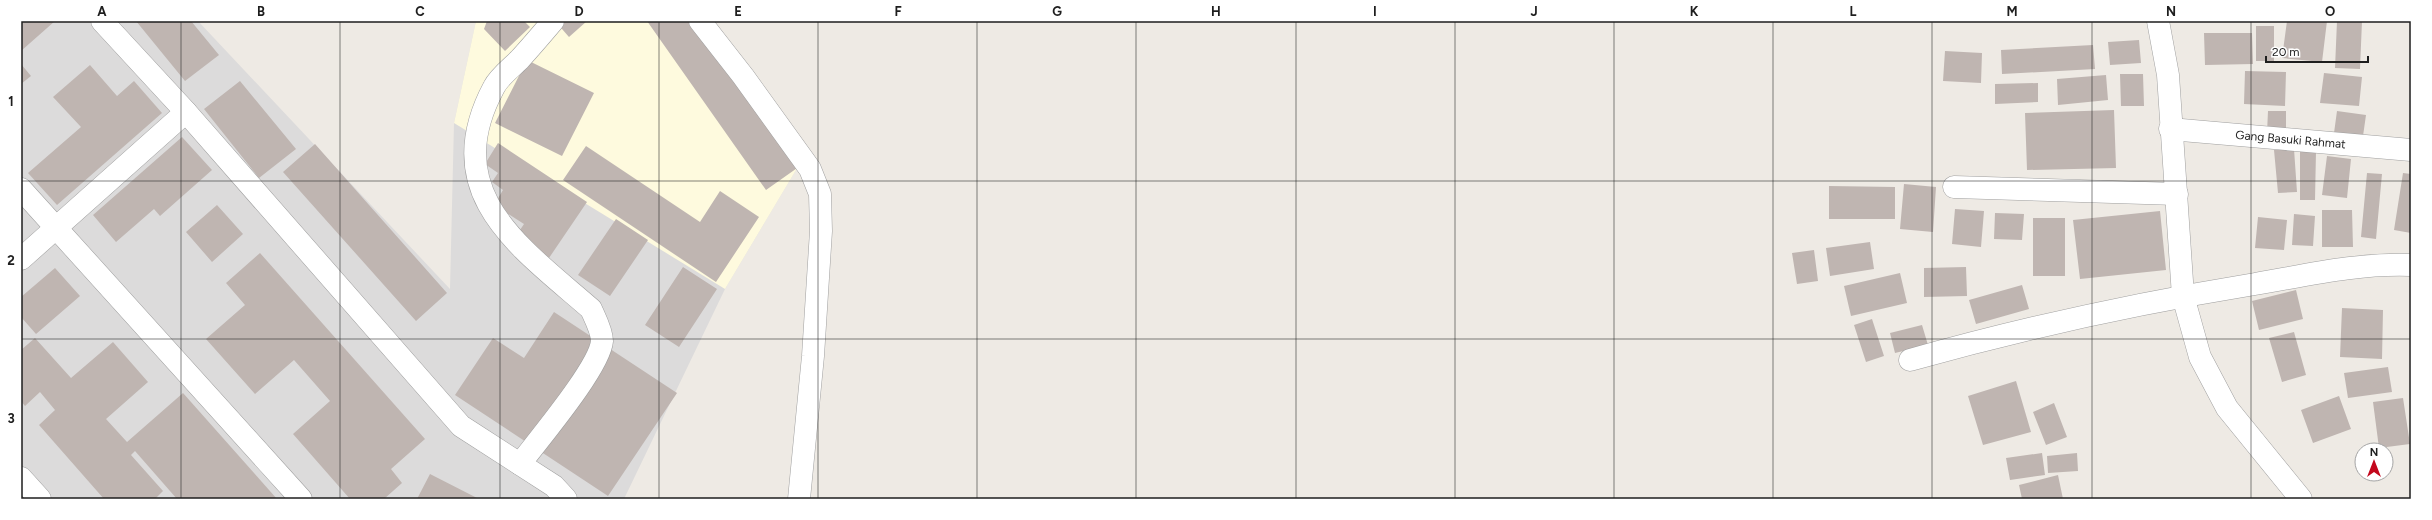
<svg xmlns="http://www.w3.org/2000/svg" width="2432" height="520" font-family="Figtree,sans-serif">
	<rect width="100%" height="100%" fill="#eeeae4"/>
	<path fill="#dcdbdb" d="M 21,21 L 198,21 L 450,289 L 454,123 L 476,21 L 802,160 L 725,289 L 624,499 L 21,499 Z"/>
	<path fill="#fefade" d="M 476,21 L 702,21 L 802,160 L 725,289 L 454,123 Z"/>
	<path fill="#bfb5b1" d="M 21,21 L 55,21 L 21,51 Z
		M 136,21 L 191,21 L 219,55 L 185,81 Z
		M 487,21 L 524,21 L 530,27 L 505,51 L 484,29 Z
		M 555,21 L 587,21 L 569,37 Z
		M 647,21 L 698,21 L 800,166 L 766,190 Z
		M 2287,21 L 2327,21 L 2322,62 L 2282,58 Z
		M 2337,21 L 2362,21 L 2360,69 L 2335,68 Z
		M 2256,26 L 2274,26 L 2274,61 L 2256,61 Z
		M 2204,33 L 2252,33 L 2253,64 L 2205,65 Z
		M 2139,40 L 2141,63 L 2110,65 L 2108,42 Z
		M 2093,45 L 2095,69 L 2002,74 L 2001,50 Z
		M 1945,51 L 1982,53 L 1981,83 L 1943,81 Z
		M 527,60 L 594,93 L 562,156 L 495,123 Z
		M 21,64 L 31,76 L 21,84 Z
		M 90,65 L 117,96 L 134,81 L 162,113 L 57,205 L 28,173 L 81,127 L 53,97 Z
		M 2245,71 L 2286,72 L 2285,106 L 2244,104 Z
		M 2324,73 L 2362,77 L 2359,106 L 2320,103 Z
		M 2120,74 L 2143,74 L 2144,106 L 2121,106 Z
		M 2106,75 L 2108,100 L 2058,105 L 2057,79 Z
		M 240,81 L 296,149 L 259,178 L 204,109 Z
		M 2038,83 L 2038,102 L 1995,104 L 1995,84 Z
		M 2114,110 L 2116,168 L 2027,170 L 2025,113 Z
		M 2268,111 L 2286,111 L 2286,133 L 2267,133 Z
		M 2337,111 L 2366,115 L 2363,136 L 2334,133 Z
		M 182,137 L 212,170 L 160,216 L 154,209 L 116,242 L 93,215 Z
		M 498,143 L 587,202 L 549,258 L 516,236 L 524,224 L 494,205 L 503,190 L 492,182 L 498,173 L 485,164 Z
		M 315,144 L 447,293 L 416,321 L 283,172 Z
		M 586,146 L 700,222 L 720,191 L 759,217 L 716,282 L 563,180 Z
		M 2294,149 L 2297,192 L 2278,193 L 2274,150 Z
		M 2300,151 L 2316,151 L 2315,200 L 2300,200 Z
		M 2327,156 L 2351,159 L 2347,198 L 2322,195 Z
		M 2367,173 L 2382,174 L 2376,239 L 2361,237 Z
		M 2403,173 L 2411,174 L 2411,233 L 2394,230 Z
		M 1904,184 L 1936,187 L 1933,232 L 1900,229 Z
		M 1829,186 L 1895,187 L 1895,219 L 1829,219 Z
		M 217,205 L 243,234 L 212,262 L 186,232 Z
		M 1955,209 L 1984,211 L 1981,247 L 1952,244 Z
		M 2322,210 L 2352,210 L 2353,247 L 2322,247 Z
		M 2160,211 L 2166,270 L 2080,279 L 2073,220 Z
		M 1995,213 L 2024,214 L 2022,240 L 1994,239 Z
		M 2294,214 L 2315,216 L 2313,246 L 2292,245 Z
		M 2258,217 L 2287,220 L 2284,250 L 2255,248 Z
		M 2033,218 L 2065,218 L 2065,276 L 2033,276 Z
		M 616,219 L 648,240 L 610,296 L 578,275 Z
		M 1870,242 L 1874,269 L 1830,276 L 1826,248 Z
		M 1814,250 L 1818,281 L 1797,284 L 1792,253 Z
		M 260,253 L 425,439 L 391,469 L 402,483 L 384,499 L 350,499 L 293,434 L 330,401 L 294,360 L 255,394 L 206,339 L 245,305 L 226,283 Z
		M 683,267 L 717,289 L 679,347 L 645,325 Z
		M 1966,267 L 1967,296 L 1924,297 L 1924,268 Z
		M 55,268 L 80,296 L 36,334 L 21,317 L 21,297 Z
		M 1900,273 L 1907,303 L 1851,316 L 1844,286 Z
		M 2022,285 L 2029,309 L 1976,324 L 1969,300 Z
		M 2296,290 L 2303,319 L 2259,330 L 2252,301 Z
		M 2342,308 L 2383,310 L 2382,359 L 2340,357 Z
		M 554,312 L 677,393 L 608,496 L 455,395 L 493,338 L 524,358 Z
		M 1872,319 L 1884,356 L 1866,362 L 1854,325 Z
		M 1922,325 L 1928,345 L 1895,353 L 1890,333 Z
		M 2294,332 L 2306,375 L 2282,382 L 2269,338 Z
		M 35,338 L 71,378 L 113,342 L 148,382 L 106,419 L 127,442 L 183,393 L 277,499 L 177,499 L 135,451 L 131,455 L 163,491 L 155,499 L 104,499 L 39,425 L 55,410 L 40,392 L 25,406 L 21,401 L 21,350 Z
		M 2388,367 L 2392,392 L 2348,398 L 2344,373 Z
		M 2016,381 L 2031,432 L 1983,445 L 1968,396 Z
		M 2339,396 L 2351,429 L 2313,443 L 2301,410 Z
		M 2403,398 L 2410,444 L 2379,448 L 2373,402 Z
		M 2054,403 L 2067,437 L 2046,445 L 2033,412 Z
		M 2042,453 L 2045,475 L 2010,480 L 2006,458 Z
		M 2077,453 L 2078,471 L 2048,473 L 2047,456 Z
		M 430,474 L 479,499 L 417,499 Z
		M 2058,475 L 2063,499 L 2022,499 L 2019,485 Z"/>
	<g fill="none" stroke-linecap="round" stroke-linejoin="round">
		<defs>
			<g id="minor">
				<path d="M 102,21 L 186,112 L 461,426 L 554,486 L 566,499"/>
				<path d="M 700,21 L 743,76 L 810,169 L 820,194 L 821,231 L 813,356 L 799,499"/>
				<path d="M 2158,21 L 2168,75 L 2183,296 L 2200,357 L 2227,408 L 2301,499"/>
				<path id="s1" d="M 2170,129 L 2411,150"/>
				<path d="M 1954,187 L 2177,194"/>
				<path d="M 21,189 L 301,499"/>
				<path d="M 21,259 L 186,112"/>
				<path d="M 1910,360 C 2023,328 2139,303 2255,284 C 2308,275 2357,263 2411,265"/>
				<path d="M 520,464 C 538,440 600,367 602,341 C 602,331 595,318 591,309 C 520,247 437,193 494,87 C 499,77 511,68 519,60 C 531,47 542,34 553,21"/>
				<path d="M 21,478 L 40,499"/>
			</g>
		</defs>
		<use href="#minor" stroke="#9f9f9f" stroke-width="23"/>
		<use href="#minor" stroke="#fff" stroke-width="22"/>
	</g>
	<path fill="none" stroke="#1e1e1e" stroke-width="1" stroke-opacity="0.55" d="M 181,21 L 181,499M 340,21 L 340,499M 500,21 L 500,499M 659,21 L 659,499M 818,21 L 818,499M 977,21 L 977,499M 1136,21 L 1136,499M 1296,21 L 1296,499M 1455,21 L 1455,499M 1614,21 L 1614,499M 1773,21 L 1773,499M 1932,21 L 1932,499M 2092,21 L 2092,499M 2251,21 L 2251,499M 21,181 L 2411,181M 21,339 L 2411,339"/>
	<g text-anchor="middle" stroke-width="3.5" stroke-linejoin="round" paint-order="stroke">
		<g font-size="12" fill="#1e1e1e" stroke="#fff">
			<text dy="4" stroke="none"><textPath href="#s1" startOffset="121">Gang Basuki Rahmat</textPath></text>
		</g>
	</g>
	<rect width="2432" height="520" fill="none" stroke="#ffffff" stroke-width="44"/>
	<g transform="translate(2374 462)"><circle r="19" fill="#ffffff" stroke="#a5a5a5"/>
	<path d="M0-3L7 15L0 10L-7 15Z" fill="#c3081d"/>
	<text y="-6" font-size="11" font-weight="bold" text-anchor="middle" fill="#1e1e1e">N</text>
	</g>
	<path d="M2266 56v6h102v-6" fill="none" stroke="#1e1e1e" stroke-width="2"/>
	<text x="2272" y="56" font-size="12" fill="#1e1e1e" stroke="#ffffff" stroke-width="3" paint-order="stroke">20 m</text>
	<rect x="22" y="22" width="2388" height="476" fill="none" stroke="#1e1e1e" stroke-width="1.5"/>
	<g font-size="13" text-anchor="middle" font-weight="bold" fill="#1e1e1e">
		<text x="102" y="16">A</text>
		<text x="261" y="16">B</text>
		<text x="420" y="16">C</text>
		<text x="579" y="16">D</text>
		<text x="738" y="16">E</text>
		<text x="898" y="16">F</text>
		<text x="1057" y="16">G</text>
		<text x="1216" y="16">H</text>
		<text x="1375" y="16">I</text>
		<text x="1534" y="16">J</text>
		<text x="1694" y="16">K</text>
		<text x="1853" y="16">L</text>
		<text x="2012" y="16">M</text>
		<text x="2171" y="16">N</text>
		<text x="2330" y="16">O</text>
		<text x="11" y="106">1</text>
		<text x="11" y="265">2</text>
		<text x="11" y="423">3</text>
	</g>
</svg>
